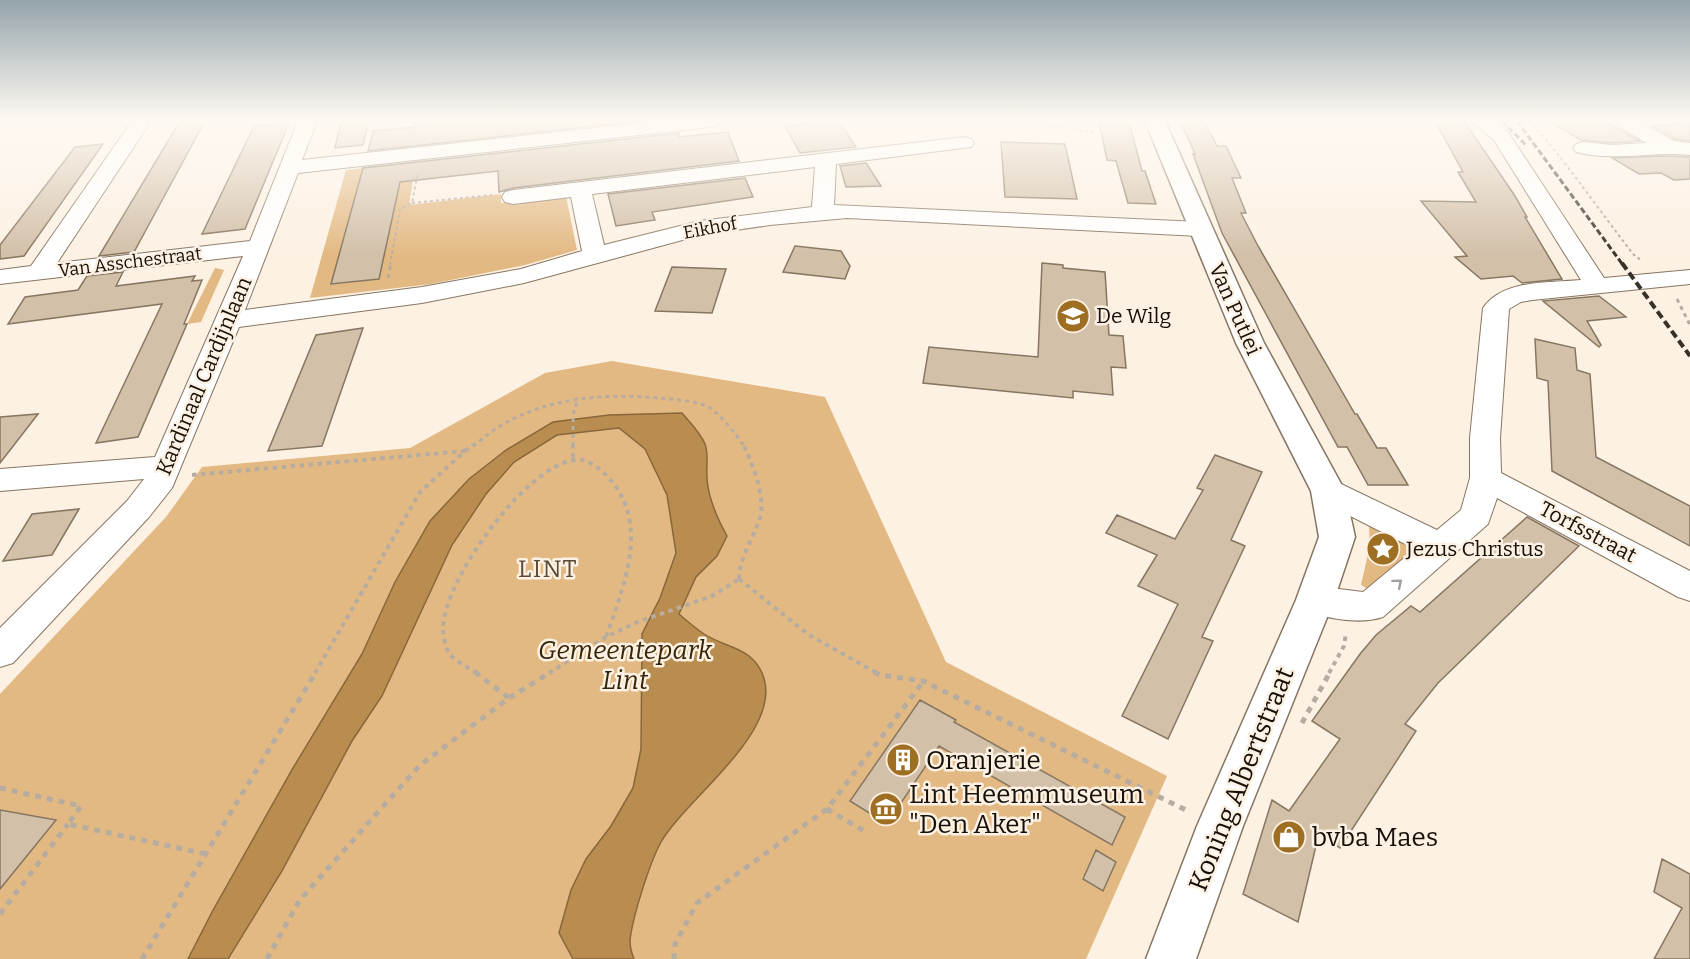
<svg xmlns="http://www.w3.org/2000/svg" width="1690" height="959" font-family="Bitter,serif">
	<rect width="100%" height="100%" fill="#fcf1e3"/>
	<path fill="#e3b983" d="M 416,162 L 409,205 L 501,194 L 501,203 L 566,196 L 577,250 L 525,265 L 431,284 L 310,298 L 346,170 Z
		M 215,268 L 224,270 L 201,322 L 187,324 Z
		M 612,361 L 825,397 L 946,662 L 1167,776 L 1086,959 L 0,959 L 0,694 L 166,517 L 202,467 L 410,448 L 545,373 Z
		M 1369,526 L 1420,547 L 1370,590 L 1361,585 L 1370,545 Z"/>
	<path fill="#b98c4f" stroke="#88673a" stroke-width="1.5" d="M 682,413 C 690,423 700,432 705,444 C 709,455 706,466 707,478 C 708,498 717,518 727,536 L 717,556 L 696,577 L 679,614 C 687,621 695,628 704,634 C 724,647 748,647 760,669 C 792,725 686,798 661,842 C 650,862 632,918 630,941 C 630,947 632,954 634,959 L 573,959 L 559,933 L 571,890 L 586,859 L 611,826 L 633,788 L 641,749 L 642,634 L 660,598 L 676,553 L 667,495 L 645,449 L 619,428 L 557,435 L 514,462 L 486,494 L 452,545 L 382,696 L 352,741 L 282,871 L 228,959 L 188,959 L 212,912 L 293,768 L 362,654 L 395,582 L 430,521 L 469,479 L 506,450 L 553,422 L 609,415 Z"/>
	<path fill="#d2c0a9" stroke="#877661" stroke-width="1.5" d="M 180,121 L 205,121 L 134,252 L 99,256 Z
		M 341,121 L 369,121 L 363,145 L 335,148 Z
		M 436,121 L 641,121 L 368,151 L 373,131 L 414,127 L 415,123 Z
		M 828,121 L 839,121 L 856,147 L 800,153 L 785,126 Z
		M 1099,121 L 1129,122 L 1142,171 L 1145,171 L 1156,204 L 1128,203 L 1116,161 L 1107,160 Z
		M 1180,121 L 1204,121 L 1217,146 L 1226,146 L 1241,178 L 1232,178 L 1246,213 L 1241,213 L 1258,246 L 1355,414 L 1357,414 L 1377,448 L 1386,448 L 1408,485 L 1368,485 L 1347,447 L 1338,447 L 1222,233 L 1193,154 L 1195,154 Z
		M 1435,121 L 1464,121 L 1515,196 L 1527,217 L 1525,217 L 1562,279 L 1522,283 L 1513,276 L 1481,279 L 1455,257 L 1467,256 L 1421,201 L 1476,202 L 1458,172 L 1463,172 Z
		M 1549,121 L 1603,121 L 1640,141 L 1612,143 L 1581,140 Z
		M 289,123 L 245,229 L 202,234 L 254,126 Z
		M 1690,123 L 1690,141 L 1675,139 L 1652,126 Z
		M 728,132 L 739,161 L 513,188 L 499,192 L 498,171 L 400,182 L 379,279 L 331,284 L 363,168 L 679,133 L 679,137 Z
		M 1001,142 L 1065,144 L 1077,199 L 1005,197 Z
		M 103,144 L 24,256 L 0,259 L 0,245 L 75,147 Z
		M 1662,156 L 1690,157 L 1690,179 L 1674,180 L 1661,173 L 1639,174 L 1612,158 Z
		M 866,163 L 881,186 L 846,187 L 840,166 Z
		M 745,178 L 753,197 L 652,212 L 655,220 L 616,226 L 608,194 Z
		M 795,246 L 841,251 L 850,266 L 845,279 L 783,272 Z
		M 1042,263 L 1063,265 L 1063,268 L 1105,272 L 1109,335 L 1123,336 L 1126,368 L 1111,367 L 1113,395 L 1073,391 L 1073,398 L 923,383 L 929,347 L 1038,357 Z
		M 672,267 L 726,269 L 712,313 L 655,311 Z
		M 123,272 L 116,286 L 195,276 L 192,281 L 202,280 L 184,324 L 187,324 L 138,437 L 96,443 L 162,304 L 8,324 L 25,297 L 78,290 L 87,276 Z
		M 1599,296 L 1626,317 L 1587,321 L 1601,345 L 1599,347 L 1543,301 Z
		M 363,328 L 322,446 L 268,451 L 316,335 Z
		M 1535,339 L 1575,348 L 1577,370 L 1590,374 L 1596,457 L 1690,506 L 1690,546 L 1552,471 L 1548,381 L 1537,378 Z
		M 38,414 L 0,463 L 0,417 Z
		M 1215,455 L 1262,472 L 1231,540 L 1245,546 L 1202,637 L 1213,641 L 1168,739 L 1122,716 L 1178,604 L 1138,586 L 1157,555 L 1106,533 L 1117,515 L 1175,539 L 1203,490 L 1197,488 Z
		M 79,509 L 52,555 L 3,561 L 32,514 Z
		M 1527,517 L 1579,546 L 1438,683 L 1405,724 L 1416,731 L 1340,848 L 1319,833 L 1298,922 L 1243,894 L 1272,800 L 1289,811 L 1340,739 L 1312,721 L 1360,654 L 1376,635 L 1411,606 L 1420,612 Z
		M 920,700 L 956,720 L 954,722 L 1125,817 L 1112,845 L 939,746 L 887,824 L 850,801 Z
		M 0,810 L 56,820 L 0,889 Z
		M 1096,850 L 1116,862 L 1103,891 L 1083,879 Z
		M 1662,859 L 1690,874 L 1690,959 L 1654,959 L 1682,908 L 1654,892 Z"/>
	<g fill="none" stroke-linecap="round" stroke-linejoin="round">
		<defs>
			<path id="street" d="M 132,121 L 151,121 L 57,263 L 250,241 L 298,121 L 317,121 L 302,160 L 660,121 L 721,121 L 718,125 L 711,127 L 298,173 L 245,310 L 422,287 L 521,269 L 582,251 L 571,197 L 513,204 L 505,202 L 502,197 L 505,192 L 513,190 L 964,137 L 971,139 L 974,143 L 971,147 L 836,164 L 834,205 L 1199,222 L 1207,224 L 1210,229 L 1207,234 L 1199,236 L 847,218 L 770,225 L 701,235 L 524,283 L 422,303 L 239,327 L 172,488 L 149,517 L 13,663 L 0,667 L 0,628 L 127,501 L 144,479 L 0,491 L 0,469 L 155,457 L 243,256 L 0,284 L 0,270 L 31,266 ZM 815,167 L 812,207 L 700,221 L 604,245 L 592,194 Z
				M 1471,121 L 1492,121 L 1508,132 L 1604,278 L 1690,270 L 1690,284 L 1532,300 L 1521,302 L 1509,309 L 1500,438 L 1501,473 L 1690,571 L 1690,601 L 1678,597 L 1497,498 L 1488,524 L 1383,617 C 1359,625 1326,618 1302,610 L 1297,600 L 1302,590 L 1315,586 L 1363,592 L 1415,549 L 1317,499 L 1312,491 L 1317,483 L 1328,480 L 1339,483 L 1437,530 L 1461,510 L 1470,478 L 1470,438 L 1483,308 C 1503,279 1549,283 1581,280 L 1494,140 Z
				M 1614,121 L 1638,121 L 1674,141 L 1690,143 L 1690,155 C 1652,151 1614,162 1576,152 L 1573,148 L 1576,144 L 1583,142 L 1612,145 L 1647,143 L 1617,125 Z"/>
			<path id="secondary" d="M 1145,121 L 1165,121 L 1264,343 L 1345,491 L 1355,537 L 1334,600 L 1243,826 L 1196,959 L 1146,959 L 1197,826 L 1296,600 L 1319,537 L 1311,491 L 1236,343 Z"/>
		</defs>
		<use href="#street" stroke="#867661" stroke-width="2"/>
		<use href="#secondary" stroke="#867661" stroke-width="3"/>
		<path stroke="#b6aca0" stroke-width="2" stroke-dasharray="3 3" stroke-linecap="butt" d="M 1530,121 C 1567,163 1599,210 1633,254 L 1642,261
			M 978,124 L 1017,121 L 1096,133
			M 412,203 L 492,195
			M 390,265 L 400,209 L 412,203 L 418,172"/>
		<path stroke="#b6aca0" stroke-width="3" stroke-dasharray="4 4" stroke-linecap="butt" d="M 388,278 L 391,263
			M 1677,299 L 1690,325
			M 473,446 C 484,438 495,428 507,422 C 555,396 608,394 660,398 C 675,400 697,400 710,408 C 724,418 734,432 744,446
			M 573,446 L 573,415 L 578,398"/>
		<path stroke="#b6aca0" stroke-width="4" stroke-dasharray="4.5 4.5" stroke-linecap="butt" d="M 573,444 L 573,460
			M 465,451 L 475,444
			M 192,475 L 465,451 L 420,492 L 315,673
			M 739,579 C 739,559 752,540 759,521 C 767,499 753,465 743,444
			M 739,579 L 809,635 L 877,673
			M 477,673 C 469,668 452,660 448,651 C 445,645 443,636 443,629 C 443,581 525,467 574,460 C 586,458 598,467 606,475 C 652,521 624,585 606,637
			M 549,673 L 606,637 L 635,623 L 712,596 L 739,579
			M 1329,673 L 1344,646 L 1346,633"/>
		<path stroke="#b6aca0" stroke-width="5" stroke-dasharray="6 6" stroke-linecap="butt" d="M 475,672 L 509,698
			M 874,672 L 880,675 L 923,681 L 1190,812
			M 1302,723 L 1330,672
			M 0,788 L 81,806 L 68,824 L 206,854
			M 827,809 L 864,831
			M 0,914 L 68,824
			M 142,959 L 316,672
			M 267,959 L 299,901 L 419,766 L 509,698 L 551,672
			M 674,959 L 675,944 L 697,903 L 827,809 L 923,682"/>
		<use href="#street" fill="#fff" fill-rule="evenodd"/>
		<use href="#secondary" fill="#fff" fill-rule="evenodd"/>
		<path stroke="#383128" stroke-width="3" stroke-dasharray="6 3" stroke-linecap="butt" d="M 1502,121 L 1527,146
			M 1517,121 L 1623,265"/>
		<path stroke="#383128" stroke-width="4" stroke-dasharray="8 4" stroke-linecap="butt" d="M 1622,263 L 1690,356"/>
	</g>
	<defs><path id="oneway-chevron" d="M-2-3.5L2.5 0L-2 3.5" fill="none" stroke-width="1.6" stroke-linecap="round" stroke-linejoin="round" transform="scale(1.5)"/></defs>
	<use stroke="#a29f9c" href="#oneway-chevron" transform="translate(1398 583) rotate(-40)"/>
	<linearGradient id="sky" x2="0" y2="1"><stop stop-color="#95a4ab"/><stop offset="0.47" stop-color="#fef9f2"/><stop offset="1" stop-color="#fef9f2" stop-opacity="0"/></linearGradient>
	<rect width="1690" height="255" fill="url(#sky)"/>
	<defs>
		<symbol id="school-disc" viewBox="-11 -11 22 22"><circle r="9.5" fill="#9e6e22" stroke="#fcf1e3"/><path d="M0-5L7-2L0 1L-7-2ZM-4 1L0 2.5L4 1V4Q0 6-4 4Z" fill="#fff"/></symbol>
		<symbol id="sight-disc" viewBox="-11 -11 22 22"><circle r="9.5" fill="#9e6e22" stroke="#fcf1e3"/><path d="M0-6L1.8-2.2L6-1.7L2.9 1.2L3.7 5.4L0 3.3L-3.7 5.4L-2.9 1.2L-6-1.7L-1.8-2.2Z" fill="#fff"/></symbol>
		<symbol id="building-disc" viewBox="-11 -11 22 22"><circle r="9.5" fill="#9e6e22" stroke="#fcf1e3"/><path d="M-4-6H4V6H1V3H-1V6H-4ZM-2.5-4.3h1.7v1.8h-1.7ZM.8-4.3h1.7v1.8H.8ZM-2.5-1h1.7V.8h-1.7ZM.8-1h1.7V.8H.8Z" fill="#fff"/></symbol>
		<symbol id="museum-disc" viewBox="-11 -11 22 22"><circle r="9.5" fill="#9e6e22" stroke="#fcf1e3"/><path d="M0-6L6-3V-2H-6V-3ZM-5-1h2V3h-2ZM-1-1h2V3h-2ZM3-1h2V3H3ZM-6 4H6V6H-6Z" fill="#fff"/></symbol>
		<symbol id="shop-disc" viewBox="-11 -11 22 22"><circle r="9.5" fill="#9e6e22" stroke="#fcf1e3"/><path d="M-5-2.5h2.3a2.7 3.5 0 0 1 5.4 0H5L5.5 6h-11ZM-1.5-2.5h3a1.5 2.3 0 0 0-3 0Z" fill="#fff"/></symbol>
	</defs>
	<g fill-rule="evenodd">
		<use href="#school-disc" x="1054" y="297" width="38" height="38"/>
		<use href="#sight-disc" x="1364" y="530" width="38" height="38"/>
		<use href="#building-disc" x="884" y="741" width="38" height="38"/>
		<use href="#museum-disc" x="867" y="790" width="38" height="38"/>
		<use href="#shop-disc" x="1270" y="818" width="38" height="38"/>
	</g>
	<g text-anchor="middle" stroke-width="5" stroke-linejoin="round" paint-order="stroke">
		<g font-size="18" fill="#171008" stroke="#fcf1e3">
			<text transform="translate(710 228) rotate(-11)" y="6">Eikhof</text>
			<text transform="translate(130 262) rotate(-7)" y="6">Van Asschestraat</text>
		</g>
		<g font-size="21" fill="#171008" stroke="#fcf1e3">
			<text transform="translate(1235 309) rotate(66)" y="7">Van Putlei</text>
			<text transform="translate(204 376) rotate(-67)" y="7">Kardinaal Cardijnlaan</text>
			<text transform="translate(1588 532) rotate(28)" y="7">Torfsstraat</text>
		</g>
		<g font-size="21" fill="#171008" stroke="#fcf1e3" text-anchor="start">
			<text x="1096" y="323">De Wilg</text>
			<text x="1406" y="556">Jezus Christus</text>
		</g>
		<g font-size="24" letter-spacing="1.5" fill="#5b4b37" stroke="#fcf1e3">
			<text x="548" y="577">LINT</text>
		</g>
		<g font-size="26" font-style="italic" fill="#382508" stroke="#fcf1e3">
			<text x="625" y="659">Gemeentepark<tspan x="625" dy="30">Lint</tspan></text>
		</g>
		<g font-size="26" fill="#171008" stroke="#fcf1e3" text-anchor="start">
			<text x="926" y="769">Oranjerie</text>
			<text x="909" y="803">Lint Heemmuseum<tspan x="909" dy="30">"Den Aker"</tspan></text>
			<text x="1312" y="846">bvba Maes</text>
		</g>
		<g font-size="26" fill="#171008" stroke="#fcf1e3">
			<text transform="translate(1241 779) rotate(-68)" y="9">Koning Albertstraat</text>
		</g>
	</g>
</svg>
